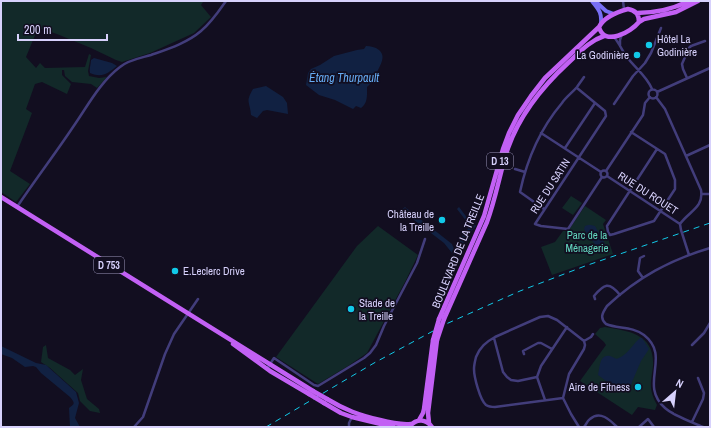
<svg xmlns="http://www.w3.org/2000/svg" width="711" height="428" font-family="'Archivo Narrow',sans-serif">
	<rect width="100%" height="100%" fill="#120e20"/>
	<path fill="#122929" d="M 1,1 L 202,1 L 203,2 L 201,5 L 211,17 L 194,33 L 150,53 L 122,62 L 116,60 L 91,48 L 57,34 L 38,28 L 26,57 L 36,68 L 40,63 L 45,68 L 85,67 L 89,54 L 91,55 L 88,71 L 89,76 L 99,78 L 107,77 L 97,88 L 91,84 L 72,82 L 65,76 L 64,70 L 62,70 L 62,75 L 71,84 L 67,94 L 42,82 L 35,84 L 26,109 L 32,113 L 10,171 L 30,184 L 16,202 L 1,192 Z
		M 571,196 L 582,203 L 573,215 L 562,208 Z
		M 585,206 L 606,220 L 603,224 L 613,254 L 552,275 L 541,247 L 555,242 L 563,231 L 568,231 Z
		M 378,226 L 418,255 L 406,280 L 367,353 L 348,366 L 318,384 L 276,357 L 357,246 Z
		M 605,327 C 629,331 655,334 653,366 C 651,383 648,388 657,405 L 655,410 L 638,407 L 632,415 L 580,381 L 606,345 L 604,342 L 595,334 L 600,328 Z
		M 46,345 L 48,358 L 70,370 L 75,375 L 83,369 L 81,380 L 87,399 L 99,409 L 100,413 L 90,411 L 80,401 L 78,393 L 50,368 L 41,362 L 43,347 Z"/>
	<path fill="#112142" d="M 366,46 C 371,46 375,47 379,50 C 386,56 381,64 378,70 C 375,77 373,82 367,87 C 367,95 368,103 361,108 L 356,106 L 353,109 L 335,100 L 319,95 L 306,85 L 308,73 L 311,69 L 320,65 L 334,56 L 357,50 L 364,49 Z
		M 94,58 L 112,63 L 117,66 C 107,74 102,78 90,73 C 89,69 91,64 91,60 Z
		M 266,86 L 283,97 L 287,103 L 288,114 L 267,110 L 263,111 L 257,118 L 251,115 C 250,101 245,103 253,89 Z
		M 405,207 L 452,244 L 454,249 L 457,246 L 460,239 L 470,226 L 457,209 L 459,207 L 471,223 L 474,223 L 476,226 L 469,234 L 458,254 L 455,255 L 452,253 L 444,243 L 401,210 Z
		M 588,225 L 591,225 L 595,226 L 605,244 L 606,247 L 605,249 L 600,250 L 589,237 L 584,229 L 585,226 Z
		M 640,338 L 642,338 L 649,349 L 641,361 L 632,382 L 630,390 L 627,392 L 621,392 L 598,375 C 600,368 599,354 610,356 C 614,357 615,360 619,358 C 628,354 633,344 640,338 Z
		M 1,346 L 36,363 L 46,365 L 76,392 L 79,403 L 75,418 L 80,427 L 70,427 L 69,408 C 74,404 76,404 70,397 L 41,373 L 36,367 L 33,366 L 25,367 L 12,358 L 1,354 Z"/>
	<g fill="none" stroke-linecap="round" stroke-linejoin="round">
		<path stroke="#423d7b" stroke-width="2.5" d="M 623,1 L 624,9
			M 614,37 C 619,43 622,50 626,56 C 635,68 647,76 652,89
			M 620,45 L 620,40 L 622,34
			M 687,78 L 683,69 L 682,64 L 689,48 L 691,46 L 705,41
			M 577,88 L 605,111 L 606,116 L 535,224 L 541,226 L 568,229 L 602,177
			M648.5 94a4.5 4.5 0 1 1 9 0a4.5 4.5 0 1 1-9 0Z
			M 657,92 L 710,68
			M 656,97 L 665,109 L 701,190 C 704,208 689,211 680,224 L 681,230 L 689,255
			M 614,104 L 633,76 L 645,63 L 651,53 L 661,28
			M 631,132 L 665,154 L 675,180 L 675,189 L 654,221 L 614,234 L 610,235 L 608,232 L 607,226 L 657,149
			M 541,133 L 601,172
			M 565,148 L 595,103
			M 686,156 L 710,145
			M 515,169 L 525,172
			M600.5 174a3.5 3.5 0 1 1 7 0a3.5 3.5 0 1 1-7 0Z
			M 606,171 L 643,115 L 645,103 L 650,97
			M 607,176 L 680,224
			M 702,194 L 710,194
			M 17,207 C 35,180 55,154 73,127 C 87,107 100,82 120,67 C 128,60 141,58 151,55 C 168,49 187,43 201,31 C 211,23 219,11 226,1
			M 544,209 L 520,192 C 527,159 540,129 562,103 C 566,97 572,93 577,87 C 579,84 582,80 584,77
			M 643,278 L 638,271 L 640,258 L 644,256
			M 595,299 L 594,296 C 604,284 609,281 620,295
			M 494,338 L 503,372 L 507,377 L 511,380 L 518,381 L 537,377
			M 692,345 L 704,333 L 710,323
			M 524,354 L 523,351 L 538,343 L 541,343 L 552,349
			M 270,370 L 268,367 L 274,358 L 314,385 L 318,386 L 364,358 L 370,353 L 376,345 L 384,326 L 417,263 L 425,239
			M 563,398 L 495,407 C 492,407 489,407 486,405 C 480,400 474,377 474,369 C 474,365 475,361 476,357 C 480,347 486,342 495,337 L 540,317 L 548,316 L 557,320 L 584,341
			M 545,400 L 537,377 L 541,366 L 567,327
			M 692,422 L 703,399 L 704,393 L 698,378
			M 134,427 L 143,417 L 165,354 L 174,334 L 198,299
			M 349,427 L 349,423 L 352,417
			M 579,427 L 571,414 L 563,398 L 569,374 L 584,349 L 585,345 L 584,341 L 591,337 L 593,334
			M 584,427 C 586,425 587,421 590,419 C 600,410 610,420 617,427
			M 639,427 L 648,419 L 654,427
			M 703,427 C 692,422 674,416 665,408 C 638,384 672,357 644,335 C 632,326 618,329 606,324 C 599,318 603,312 607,306 C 638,277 670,260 710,248"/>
		<path stroke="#786ff5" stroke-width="4" d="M 592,1 C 598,9 602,12 601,23
			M 595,1 L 606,11 L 614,14"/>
		<path stroke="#c260f4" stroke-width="4.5" d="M 628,9 C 635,10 639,14 639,22 C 631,32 604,47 599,27 C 604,17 617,12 628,9 Z
			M 637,13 C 655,13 673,9 689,1
			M 639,22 L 644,19 L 676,12 L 698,1
			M 1,197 L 313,391
			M 439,319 L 484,216 L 503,149 L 509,133 L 518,115 L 531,96 L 545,78 L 599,27
			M 444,319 L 487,222 C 496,198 500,172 508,148 C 520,114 542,87 568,63 C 579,53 589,41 604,36
			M 233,344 L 270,371 L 309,394
			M 327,399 C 345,410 359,415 380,420 C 391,423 400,425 411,424
			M 324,403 L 341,413 L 352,417 L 393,427
			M 419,420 L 423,413 L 424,409 L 433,340
			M 429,423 L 428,413 L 437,340
			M 410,426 C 417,418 426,419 432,427"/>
		<path stroke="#11c9e8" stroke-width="1" stroke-dasharray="6 5" stroke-linecap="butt" d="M 266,427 L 374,363 L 446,324 L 520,291 L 585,266 L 710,223"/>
		<path stroke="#c260f4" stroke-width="4.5" d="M 433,340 L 439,319
			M 437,340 L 444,319
			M 313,391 L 327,399
			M 309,394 L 324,403"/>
	</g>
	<g fill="#11c9e8" stroke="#120e20" stroke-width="1.5">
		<circle cx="649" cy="45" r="4"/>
		<circle cx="637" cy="55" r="4"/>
		<circle cx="442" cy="220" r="4"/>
		<circle cx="175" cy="271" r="4"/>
		<circle cx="351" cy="309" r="4"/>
		<circle cx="638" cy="387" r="4"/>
	</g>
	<g text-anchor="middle" stroke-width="3.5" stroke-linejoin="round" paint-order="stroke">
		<g fill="#120e20" stroke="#9c96ba" stroke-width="1">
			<rect x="487" y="153" width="26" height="16" rx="3"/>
			<rect x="94" y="257" width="30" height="16" rx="3"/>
		</g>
		<g font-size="10" font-weight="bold" fill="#d7d1fc">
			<text x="500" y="165">D 13</text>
			<text x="109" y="269">D 753</text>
		</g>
		<g font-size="11" fill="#d7d1fc" stroke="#120e20" text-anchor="start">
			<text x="657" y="43">Hôtel La<tspan x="657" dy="13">Godinière</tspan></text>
			<text x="629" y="59" text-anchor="end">La Godinière</text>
			<text x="434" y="218" text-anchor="end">Château de<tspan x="434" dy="13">la Treille</tspan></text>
			<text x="183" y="275">E.Leclerc Drive</text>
			<text x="359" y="307">Stade de<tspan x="359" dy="13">la Treille</tspan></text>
			<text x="630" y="391" text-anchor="end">Aire de Fitness</text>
		</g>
		<g font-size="11" fill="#d7d1fc" stroke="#120e20">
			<text transform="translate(550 186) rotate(-57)" y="4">RUE DU SATIN</text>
			<text transform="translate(648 193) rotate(33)" y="4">RUE DU ROUET</text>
			<text transform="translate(458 251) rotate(-68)" y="4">BOULEVARD DE LA TREILLE</text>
		</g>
		<g font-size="11" fill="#62d6be" stroke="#120e20">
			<text x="587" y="239">Parc de la<tspan x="587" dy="13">Ménagerie</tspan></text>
		</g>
		<g font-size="12" font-style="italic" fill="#66acf4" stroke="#120e20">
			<text x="344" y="82">Étang Thurpault</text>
		</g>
	</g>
	<rect width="711" height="428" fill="none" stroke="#d7d1fc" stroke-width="4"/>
	<g transform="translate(675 392) rotate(28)" stroke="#120e20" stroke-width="3" paint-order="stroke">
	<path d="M0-3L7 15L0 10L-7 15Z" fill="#d7d1fc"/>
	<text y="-6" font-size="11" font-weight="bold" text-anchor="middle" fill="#d7d1fc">N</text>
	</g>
	<path d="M18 34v6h89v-6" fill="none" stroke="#d7d1fc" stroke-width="2"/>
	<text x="24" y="34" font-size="12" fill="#d7d1fc" stroke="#120e20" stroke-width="3" paint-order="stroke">200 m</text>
</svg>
